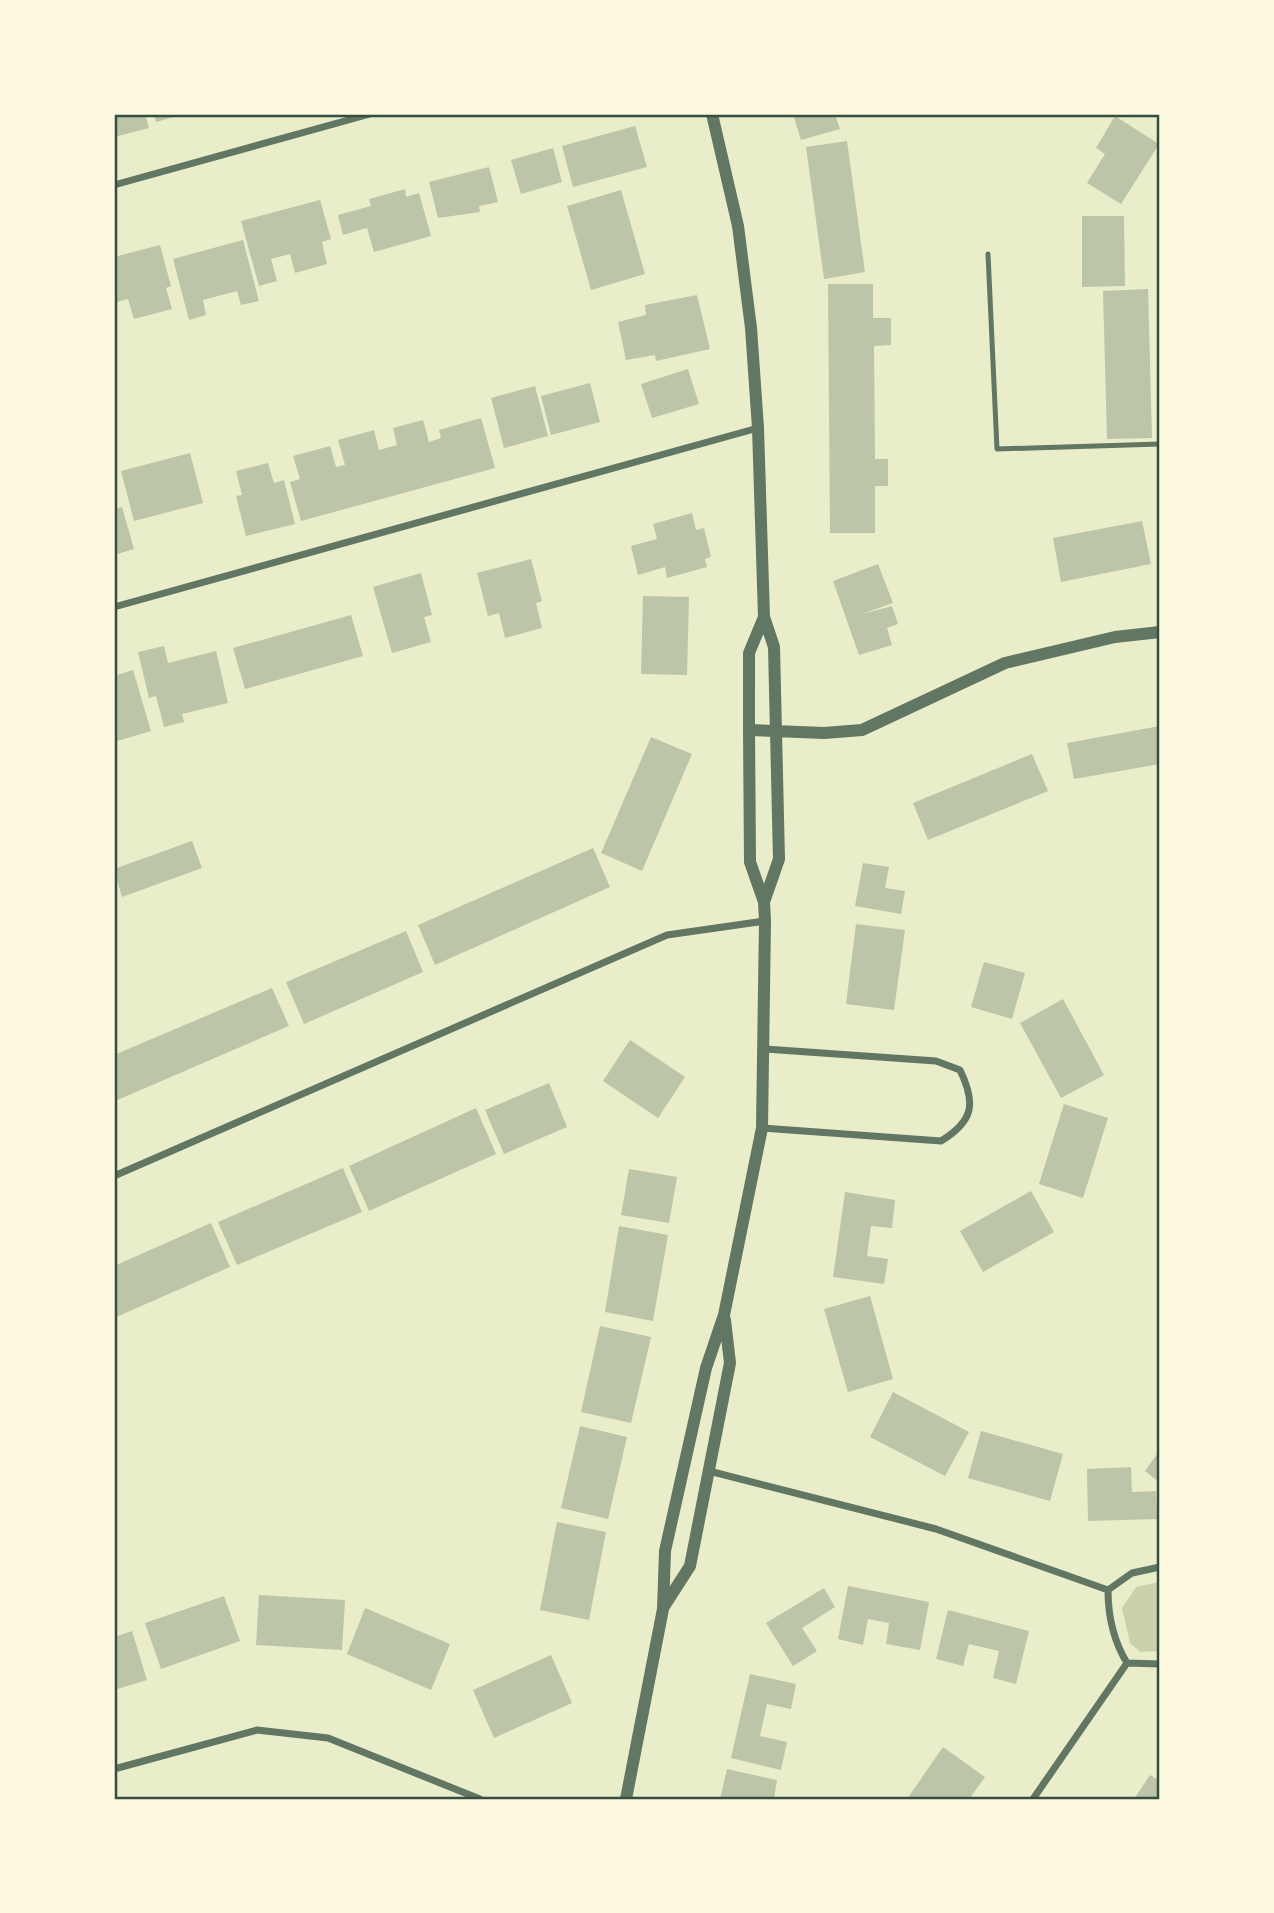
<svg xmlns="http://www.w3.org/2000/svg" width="1274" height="1913" font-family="Jost,sans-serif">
	<rect width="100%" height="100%" fill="#e9edc9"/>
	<path fill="#cad2ad" d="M 1160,1582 L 1160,1651 L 1140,1652 L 1130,1643 L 1122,1608 L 1136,1587 Z"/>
	<path fill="#bcc5a7" d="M 114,114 L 145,114 L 149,128 L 114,137 Z
		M 154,114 L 184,114 L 156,122 Z
		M 793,114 L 835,114 L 840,129 L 801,140 Z
		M 1115,116 L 1159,144 L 1121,204 L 1087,183 L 1105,154 L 1096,148 Z
		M 635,126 L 647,167 L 573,187 L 562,146 Z
		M 847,141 L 865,272 L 824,279 L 806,147 Z
		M 553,148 L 562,182 L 521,194 L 511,160 Z
		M 489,167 L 498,202 L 479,206 L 480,212 L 438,218 L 429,182 Z
		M 405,189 L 406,197 L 419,193 L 431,236 L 374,252 L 367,228 L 343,235 L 338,215 L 371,206 L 369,199 Z
		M 621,190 L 645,274 L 591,290 L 567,206 Z
		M 320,200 L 331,239 L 322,242 L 327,264 L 295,273 L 290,254 L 271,259 L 277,281 L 259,286 L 241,221 Z
		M 1082,216 L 1124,216 L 1125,286 L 1082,287 Z
		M 243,240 L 259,301 L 241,305 L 237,291 L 203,300 L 206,315 L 189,320 L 173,259 Z
		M 160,245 L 171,286 L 166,288 L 172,309 L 134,319 L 128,299 L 114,303 L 114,257 Z
		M 828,284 L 873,284 L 873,318 L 891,318 L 891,345 L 874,346 L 875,459 L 888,459 L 888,486 L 875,486 L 875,533 L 830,533 Z
		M 1148,289 L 1152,438 L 1107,439 L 1103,291 Z
		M 697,295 L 710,349 L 656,361 L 655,355 L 626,360 L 618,322 L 646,315 L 645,305 Z
		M 688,369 L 699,404 L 652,418 L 641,384 Z
		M 590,383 L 600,422 L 551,435 L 541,396 Z
		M 535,386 L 548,436 L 504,448 L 491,398 Z
		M 481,418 L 495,468 L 301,521 L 290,482 L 300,479 L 293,456 L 330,446 L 336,467 L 345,465 L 338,440 L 374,430 L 379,450 L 397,445 L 393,428 L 423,420 L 429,442 L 441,438 L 439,430 Z
		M 190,453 L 203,503 L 134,521 L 121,471 Z
		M 268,463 L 274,483 L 284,480 L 295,524 L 246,536 L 236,496 L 242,495 L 236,471 Z
		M 122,507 L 134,549 L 114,555 L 114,509 Z
		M 692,513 L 696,530 L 704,528 L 711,557 L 705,559 L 707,567 L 667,578 L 665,567 L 638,575 L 631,546 L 657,539 L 653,524 Z
		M 1142,521 L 1151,564 L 1061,582 L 1053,538 Z
		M 531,559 L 542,601 L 536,603 L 542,628 L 505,638 L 499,613 L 488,616 L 477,573 Z
		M 878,564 L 893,603 L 859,615 L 892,606 L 898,624 L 887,628 L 892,645 L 859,655 L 833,581 Z
		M 421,573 L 432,615 L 424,617 L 431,642 L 392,653 L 373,587 Z
		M 643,596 L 689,597 L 687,675 L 641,674 Z
		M 351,615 L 363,656 L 245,689 L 233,648 Z
		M 164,646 L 168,663 L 216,651 L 228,703 L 182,714 L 184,722 L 164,727 L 156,696 L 149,698 L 138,652 Z
		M 133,670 L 151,731 L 114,742 L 114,676 Z
		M 1160,726 L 1160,764 L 1074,779 L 1067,743 Z
		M 651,737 L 692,754 L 642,871 L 601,853 Z
		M 1032,754 L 1048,791 L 928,840 L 913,803 Z
		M 192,841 L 202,868 L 122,897 L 114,869 Z
		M 593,848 L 610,887 L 435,965 L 418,925 Z
		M 863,863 L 889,867 L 885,888 L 905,891 L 901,914 L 855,906 Z
		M 856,924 L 905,930 L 894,1010 L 846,1004 Z
		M 406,931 L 423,972 L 304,1024 L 286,982 Z
		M 984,962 L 1025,973 L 1012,1019 L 971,1007 Z
		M 272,988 L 289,1026 L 115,1101 L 114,1055 Z
		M 1063,999 L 1104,1075 L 1061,1098 L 1020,1023 Z
		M 630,1040 L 685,1077 L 658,1118 L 603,1081 Z
		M 549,1083 L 567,1127 L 504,1154 L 485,1110 Z
		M 1064,1104 L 1108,1118 L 1083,1198 L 1039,1184 Z
		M 476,1108 L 496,1154 L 369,1211 L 349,1166 Z
		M 343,1168 L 362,1212 L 237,1265 L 218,1222 Z
		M 629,1169 L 677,1177 L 669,1223 L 621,1215 Z
		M 1031,1191 L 1054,1232 L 983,1272 L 960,1231 Z
		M 845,1192 L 895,1200 L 892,1228 L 871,1226 L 867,1256 L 888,1259 L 884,1284 L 833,1277 Z
		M 211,1223 L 230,1267 L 114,1318 L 114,1266 Z
		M 619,1226 L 668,1235 L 653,1321 L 605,1312 Z
		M 870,1296 L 893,1379 L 848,1392 L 824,1309 Z
		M 600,1326 L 651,1337 L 631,1423 L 581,1412 Z
		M 893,1392 L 969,1432 L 945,1476 L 870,1437 Z
		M 580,1426 L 627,1437 L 608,1519 L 561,1508 Z
		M 981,1431 L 1063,1454 L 1050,1501 L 968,1478 Z
		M 1160,1450 L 1160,1483 L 1145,1471 Z
		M 1131,1467 L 1132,1492 L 1156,1491 L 1157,1519 L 1088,1521 L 1087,1469 Z
		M 557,1522 L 606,1532 L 589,1620 L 540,1610 Z
		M 848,1586 L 929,1602 L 920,1650 L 886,1644 L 889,1623 L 868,1619 L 863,1645 L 838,1639 Z
		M 824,1588 L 835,1607 L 802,1628 L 817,1651 L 793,1666 L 766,1623 Z
		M 259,1595 L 345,1600 L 342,1650 L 256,1645 Z
		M 224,1596 L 240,1641 L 161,1669 L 145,1623 Z
		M 365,1608 L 450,1644 L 431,1690 L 347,1654 Z
		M 948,1610 L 1029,1631 L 1016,1684 L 993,1678 L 999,1651 L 969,1644 L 963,1666 L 936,1659 Z
		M 132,1631 L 147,1680 L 114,1690 L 114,1637 Z
		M 551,1655 L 572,1703 L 494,1738 L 473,1690 Z
		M 750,1674 L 796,1684 L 791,1709 L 767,1704 L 760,1736 L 787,1742 L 781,1770 L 731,1758 Z
		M 943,1747 L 985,1777 L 969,1799 L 907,1799 Z
		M 727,1769 L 777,1780 L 774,1799 L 720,1799 Z
		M 1150,1775 L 1160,1781 L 1160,1799 L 1134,1799 Z"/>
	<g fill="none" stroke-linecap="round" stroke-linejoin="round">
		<path stroke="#617663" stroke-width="5" d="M 988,254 L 997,449 L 1160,444"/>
		<path stroke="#617663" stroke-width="7" d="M 114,185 L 370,114
			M 114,607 L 758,428
			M 762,1128 L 941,1141 C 974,1121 976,1103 960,1070 L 936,1061 L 765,1049
			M 114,1176 L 667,935 L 765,921
			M 709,1471 L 936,1529 L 1108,1590
			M 1160,1567 L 1132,1573 L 1108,1590 C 1108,1617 1113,1640 1127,1663 L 1160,1664
			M 114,1769 L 257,1730 L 328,1738 L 480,1799
			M 1033,1799 L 1127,1663"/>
		<path stroke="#617663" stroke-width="12" d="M 712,114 L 738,226 L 751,328 L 758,428 L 764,617 L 774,647 L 779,859 L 764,902
			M 749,730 L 824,733 L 862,730 L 1005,663 L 1115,637 L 1160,632
			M 663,1608 L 690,1566 L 730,1363 L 725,1320
			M 626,1799 L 663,1609 L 665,1551 L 706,1368 L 724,1315 L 762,1128 L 765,921 L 764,902 L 750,862 L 749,730 L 749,653 L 764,617"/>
	</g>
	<rect width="1274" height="1913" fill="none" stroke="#fefae0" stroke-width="231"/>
	<rect x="116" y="116" width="1042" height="1682" fill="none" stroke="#344e41" stroke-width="2.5"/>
</svg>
